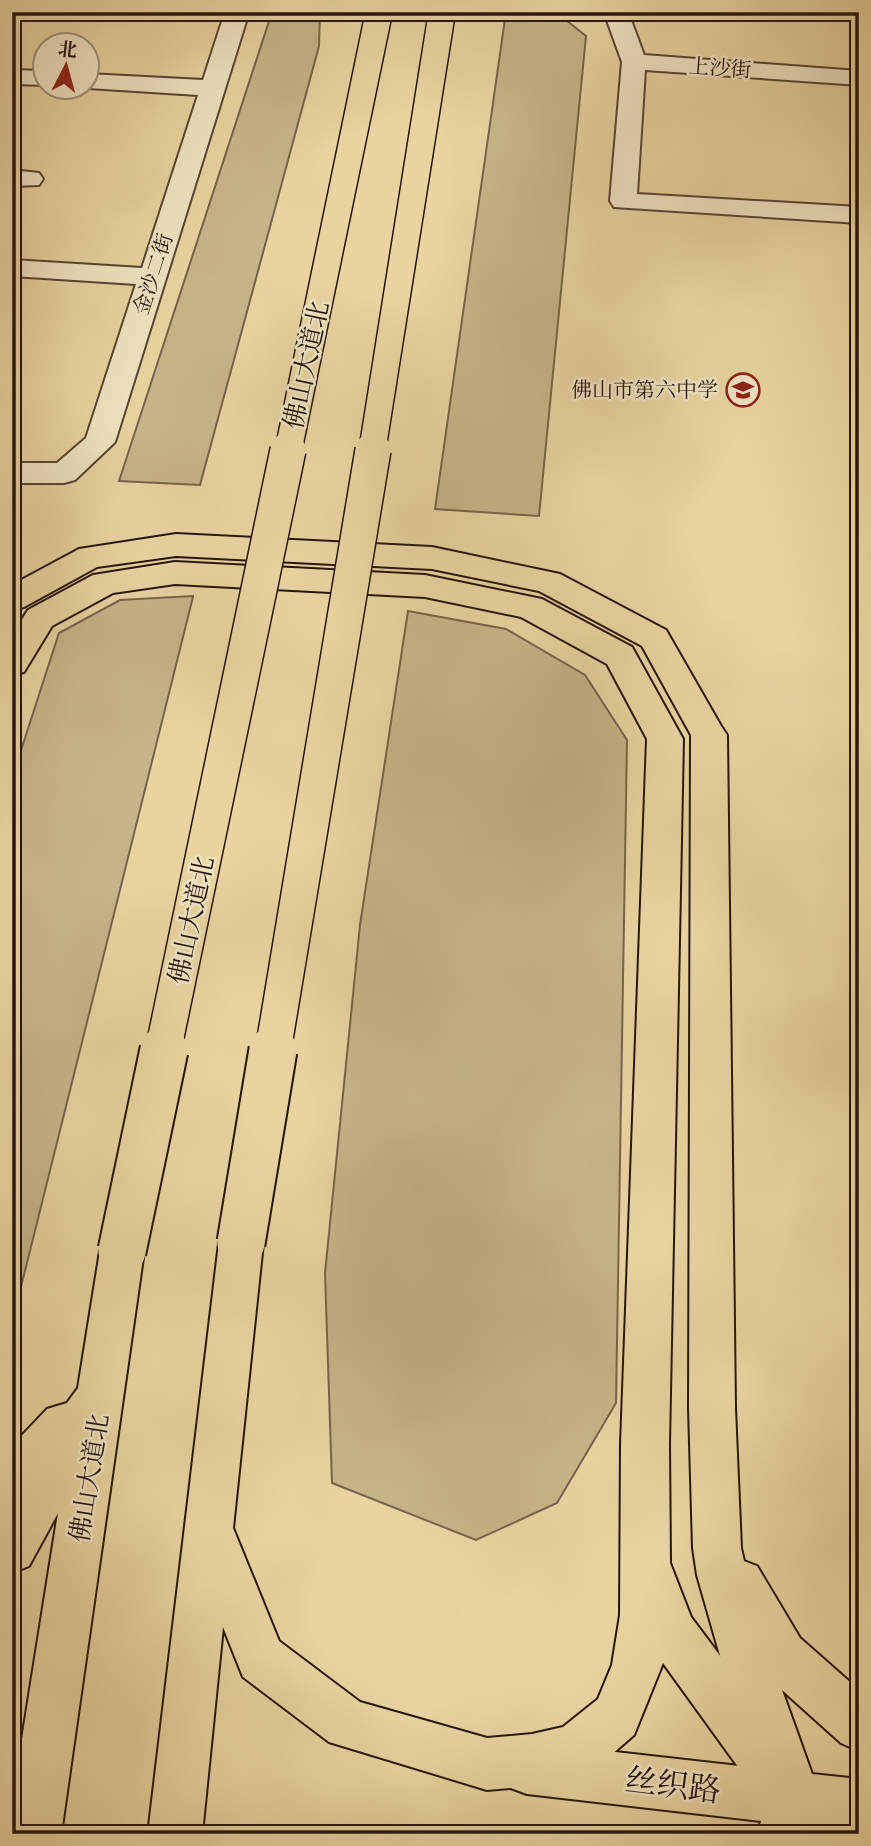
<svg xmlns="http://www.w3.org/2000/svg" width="871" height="1846" font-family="'Old Standard TT','Noto Serif SC',serif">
	<rect width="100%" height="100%" fill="#e7d4a1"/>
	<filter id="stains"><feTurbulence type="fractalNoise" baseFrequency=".00286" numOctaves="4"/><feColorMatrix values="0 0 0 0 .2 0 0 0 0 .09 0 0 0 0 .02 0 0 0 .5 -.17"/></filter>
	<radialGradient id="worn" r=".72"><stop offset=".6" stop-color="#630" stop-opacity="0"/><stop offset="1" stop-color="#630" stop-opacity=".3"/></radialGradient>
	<path fill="#c6b488" stroke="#76644a" stroke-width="2" d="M 272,12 L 320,12 L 319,46 L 200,485 L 119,481 Z
		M 506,12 L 557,13 L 586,36 L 539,516 L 435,509 Z
		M 193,596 L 193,597 L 12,1323 L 12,778 L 59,633 L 120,600 Z
		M 408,611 L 506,629 L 585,675 L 627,740 L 616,1403 L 557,1503 L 476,1540 L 332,1483 L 325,1273 L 360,925 Z"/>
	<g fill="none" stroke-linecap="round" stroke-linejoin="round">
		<defs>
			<path id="minor" d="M 225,12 L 249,12 L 115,442 L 75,480 L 64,483 L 12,483 L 12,463 L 57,463 L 86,438 L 136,284 L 12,276 L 12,260 L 142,268 L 198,95 L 88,88 L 85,88 L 88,88 L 88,74 L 203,80 Z
				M 604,12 L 628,12 L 644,55 L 859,71 L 859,85 L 645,70 L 637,194 L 859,207 L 859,223 L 614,207 L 610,201 L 622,62 Z
				M 12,70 L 46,71 L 46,85 L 12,84 Z
				M 12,170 L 39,173 L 43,179 L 39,185 L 12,186 Z"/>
			<path id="major" d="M 176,534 L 432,547 L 560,574 L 666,630 L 721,726 L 727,735 L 735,1408 L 741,1548 L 744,1561 L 757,1566 L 800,1638 L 859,1690 L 859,1751 L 841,1743 L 782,1690 L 812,1774 L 859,1779 L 859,1833 L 813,1827 L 811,1834 L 757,1834 L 761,1821 L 527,1794 L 508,1787 L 501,1768 L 508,1749 L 527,1742 L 757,1768 L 727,1680 L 697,1575 L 693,1548 L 689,1408 L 691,735 L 642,646 L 539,591 L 432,569 L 176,556 L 97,567 L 24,607 L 12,610 L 12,585 L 79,549 Z"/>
			<path id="highway" d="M 175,562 L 425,575 L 542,599 L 632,647 L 683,739 L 669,1444 L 670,1563 L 691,1617 L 813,1780 L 821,1799 L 813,1818 L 794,1826 L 775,1818 L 663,1663 L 634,1735 L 595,1769 L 576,1776 L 532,1786 L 487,1790 L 329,1742 L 243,1677 L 223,1627 L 202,1834 L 148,1834 L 219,1243 L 225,1229 L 241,1223 L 257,1229 L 263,1243 L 233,1528 L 279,1641 L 360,1702 L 487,1738 L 532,1734 L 563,1727 L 598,1699 L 612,1665 L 620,1615 L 621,1444 L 647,739 L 607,664 L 521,617 L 425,597 L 175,584 L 113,593 L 52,626 L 24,672 L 12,675 L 12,635 L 28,610 L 93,575 Z
				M 122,1231 L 138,1237 L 144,1251 L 61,1834 L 12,1834 L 12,1802 L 58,1513 L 29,1566 L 12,1573 L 12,1446 L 47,1409 L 67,1403 L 78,1388 L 100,1251 L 106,1237 Z"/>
		</defs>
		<use href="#minor" stroke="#574531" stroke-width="4"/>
		<use href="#major" stroke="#27150c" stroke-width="4"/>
		<use href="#highway" stroke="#27150c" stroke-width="4"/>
		<use href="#minor" fill="#efe3c2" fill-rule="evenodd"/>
		<use href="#major" fill="#e7d4a1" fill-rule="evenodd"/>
		<use href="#highway" fill="#e7d4a1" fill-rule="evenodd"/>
		<defs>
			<path id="highway-bridge-far2" d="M 288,452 L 379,12
				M 372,452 L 442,12"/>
			<path id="highway-bridge-far1" d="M 163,1051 L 288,450
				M 273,1051 L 373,450"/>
			<path id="highway-bridge" d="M 241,1243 L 273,1050
				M 122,1251 L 164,1050"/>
		</defs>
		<use href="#highway-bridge-far2" stroke="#27150c" stroke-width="29" stroke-linecap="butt"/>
		<use href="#highway-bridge-far1" stroke="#27150c" stroke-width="38" stroke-linecap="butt"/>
		<use href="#highway-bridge" stroke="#27150c" stroke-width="51" stroke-linecap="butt"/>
		<use href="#highway-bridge-far2" stroke="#e7d4a1" stroke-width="26"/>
		<use href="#highway-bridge-far1" stroke="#e7d4a1" stroke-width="35"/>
		<use href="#highway-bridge" stroke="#e7d4a1" stroke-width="47"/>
	</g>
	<defs>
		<symbol id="school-ring" viewBox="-11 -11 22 22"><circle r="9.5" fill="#efe3c2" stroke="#8f2418" stroke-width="1.5"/><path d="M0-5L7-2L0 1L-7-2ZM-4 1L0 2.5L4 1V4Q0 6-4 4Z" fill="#8f2418"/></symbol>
	</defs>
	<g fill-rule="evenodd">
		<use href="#school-ring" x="724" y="371" width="38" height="38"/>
	</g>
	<g text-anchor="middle" stroke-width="5" stroke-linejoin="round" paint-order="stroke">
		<g font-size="21" fill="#27150c" stroke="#efe3c2">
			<text transform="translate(720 68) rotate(4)" y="7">上沙街</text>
			<text transform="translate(153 274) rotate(-72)" y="7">金沙二街</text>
		</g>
		<g font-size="21" fill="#27150c" stroke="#efe3c2" text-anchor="end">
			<text x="718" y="397">佛山市第六中学</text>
		</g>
		<g font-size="26" fill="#27150c" stroke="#efe3c2">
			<text transform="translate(306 365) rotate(-78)" y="9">佛山大道北</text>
			<text transform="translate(191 920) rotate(-78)" y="9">佛山大道北</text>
			<text transform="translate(89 1478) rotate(-81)" y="9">佛山大道北</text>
		</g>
		<g font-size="32" fill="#27150c" stroke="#efe3c2">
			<text transform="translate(673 1785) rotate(7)" y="11">丝织路</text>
		</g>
	</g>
	<rect width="871" height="1846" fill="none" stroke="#e7d4a1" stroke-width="42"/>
	<rect x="14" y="14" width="843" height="1818" fill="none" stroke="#27150c" stroke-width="3.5"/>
	<rect x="21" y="21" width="829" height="1804" fill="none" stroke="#27150c" stroke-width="2"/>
	<g transform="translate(66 66) rotate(6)"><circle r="33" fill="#efe3c2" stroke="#9f9179" stroke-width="2"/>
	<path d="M0-5L12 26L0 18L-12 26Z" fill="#8f2418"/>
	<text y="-10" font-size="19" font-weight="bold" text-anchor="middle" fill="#27150c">北</text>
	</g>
	<rect width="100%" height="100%" filter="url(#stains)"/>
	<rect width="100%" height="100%" fill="url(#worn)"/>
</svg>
